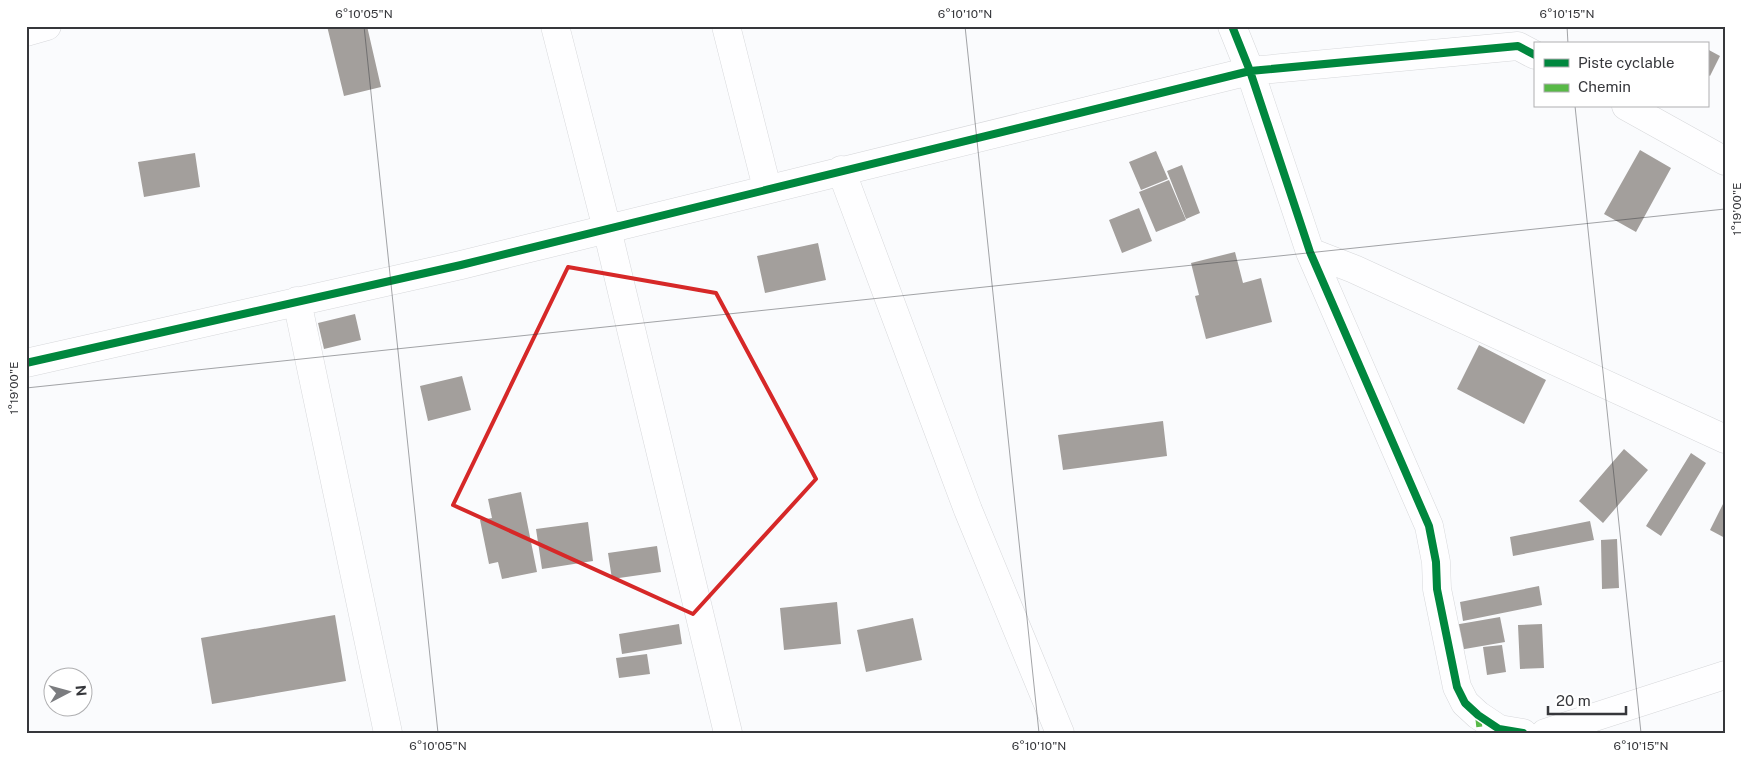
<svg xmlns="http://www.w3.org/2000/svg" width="1751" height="759" font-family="'Public Sans',sans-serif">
	<rect width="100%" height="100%" fill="#fafbfd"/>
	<path fill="#a39f9c" d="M 327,26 L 367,26 L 381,87 L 344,96 Z
		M 1707,49 L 1720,56 L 1710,76 L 1707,74 Z
		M 1640,150 L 1671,168 L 1636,232 L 1604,214 Z
		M 1156,151 L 1168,179 L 1141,190 L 1129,162 Z
		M 195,153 L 200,187 L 144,197 L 138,162 Z
		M 1182,165 L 1200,213 L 1186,219 L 1167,171 Z
		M 1169,180 L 1186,220 L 1156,232 L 1139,192 Z
		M 1139,208 L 1152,241 L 1122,253 L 1109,220 Z
		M 818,243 L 826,280 L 765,293 L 757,256 Z
		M 1235,252 L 1243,283 L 1261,278 L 1272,322 L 1206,339 L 1195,296 L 1199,295 L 1191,263 Z
		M 355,314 L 361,340 L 324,349 L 318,323 Z
		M 1479,345 L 1546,380 L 1524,424 L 1457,389 Z
		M 462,376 L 471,410 L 428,421 L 420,386 Z
		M 1163,421 L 1167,456 L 1063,470 L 1058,435 Z
		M 1624,449 L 1648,470 L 1603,523 L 1579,501 Z
		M 1691,453 L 1706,463 L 1661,536 L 1646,526 Z
		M 521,492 L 537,572 L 502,579 L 498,562 L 489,564 L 480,520 L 492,518 L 488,499 Z
		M 1725,500 L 1725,538 L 1710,530 Z
		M 1590,521 L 1594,540 L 1513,556 L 1510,537 Z
		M 588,522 L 593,561 L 542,569 L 536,529 Z
		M 1617,539 L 1619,588 L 1602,589 L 1601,540 Z
		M 657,546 L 661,572 L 612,579 L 608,553 Z
		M 1539,586 L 1542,605 L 1463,621 L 1460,602 Z
		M 837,602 L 841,644 L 784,650 L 780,608 Z
		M 335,615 L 346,681 L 212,704 L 201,638 Z
		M 1500,617 L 1505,642 L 1459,650 L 1454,625 Z
		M 913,618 L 922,660 L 866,672 L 857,630 Z
		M 679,624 L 682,644 L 622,654 L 619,634 Z
		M 1542,624 L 1544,668 L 1520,669 L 1518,625 Z
		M 1502,645 L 1506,672 L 1487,675 L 1483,647 Z
		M 647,654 L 650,674 L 619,678 L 616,658 Z"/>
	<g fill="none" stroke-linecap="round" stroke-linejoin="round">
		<defs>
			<path id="street" d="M 555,26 L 607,229 L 728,733
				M 726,26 L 767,188
				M 1232,26 L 1250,71 L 1310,252 L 1429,526 L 1436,562 L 1437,589 L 1457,687 L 1465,703 L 1478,715 L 1499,729 L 1523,733
				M 26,32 L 47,26
				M 1626,106 L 1725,161
				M 841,170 L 968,510 L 1060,733
				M 1310,252 L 1354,269 L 1725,439
				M 297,301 L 388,733
				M 26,363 L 461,265 L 1250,71 L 1518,46 L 1535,55
				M 1545,733 L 1725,675"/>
		</defs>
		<use href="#street" stroke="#d7d8db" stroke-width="29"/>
		<use href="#street" stroke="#fefeff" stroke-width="28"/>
		<path stroke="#58b947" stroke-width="6" stroke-dasharray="12 6" stroke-linecap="butt" d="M 1478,715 L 1480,733"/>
		<defs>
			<path id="cycleway" d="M 1232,26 L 1250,71 L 1310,252 L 1429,526 L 1436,562 L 1437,589 L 1457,687 L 1465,703 L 1478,715 L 1499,729 L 1523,733
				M 26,363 L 461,265 L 1250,71 L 1518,46 L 1535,55"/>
		</defs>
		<use href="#cycleway" stroke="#fff" stroke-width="11"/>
		<use href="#cycleway" stroke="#00873e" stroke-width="8"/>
	</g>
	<path fill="none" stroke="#d62828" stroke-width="4" stroke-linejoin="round" d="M 568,267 L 716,293 L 816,479 L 693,614 L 453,505 Z"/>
	<path fill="none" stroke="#36373b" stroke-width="1" stroke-opacity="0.45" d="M 364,26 L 438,733M 965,26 L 1039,733M 1567,26 L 1568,44M 1575,106 L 1641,733M 26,388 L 1725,209"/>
	<rect width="1751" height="759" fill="none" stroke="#ffffff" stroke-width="55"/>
	<rect x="1534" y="42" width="175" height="65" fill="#ffffff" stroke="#afafb1"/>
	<rect x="1544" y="59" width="25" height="8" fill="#00873e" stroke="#afafb1"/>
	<text x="1578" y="68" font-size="15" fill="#36373b">Piste cyclable</text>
	<rect x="1544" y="84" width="25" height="8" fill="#58b947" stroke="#afafb1"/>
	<text x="1578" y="92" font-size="15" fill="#36373b">Chemin</text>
	<g transform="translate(68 692) rotate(84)"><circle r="24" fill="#ffffff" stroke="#afafb1"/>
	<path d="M0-4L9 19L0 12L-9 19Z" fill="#7b7c7f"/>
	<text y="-8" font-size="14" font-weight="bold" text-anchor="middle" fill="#36373b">N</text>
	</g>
	<path d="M1548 706v8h78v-8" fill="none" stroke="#36373b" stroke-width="2.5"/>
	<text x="1556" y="706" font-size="15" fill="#36373b" stroke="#ffffff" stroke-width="4" paint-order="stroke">20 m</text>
	<rect x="28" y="28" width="1696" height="704" fill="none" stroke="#36373b" stroke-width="2"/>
	<g font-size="12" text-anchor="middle" fill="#36373b">
		<text x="364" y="18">6°10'05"N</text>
		<text x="965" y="18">6°10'10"N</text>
		<text x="1567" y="18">6°10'15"N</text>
		<text transform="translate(1737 209) rotate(-90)" y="4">1°19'00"E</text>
		<text transform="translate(14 388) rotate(-90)" y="4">1°19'00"E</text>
		<text x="438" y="750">6°10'05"N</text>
		<text x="1039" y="750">6°10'10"N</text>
		<text x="1641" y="750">6°10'15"N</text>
	</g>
</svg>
